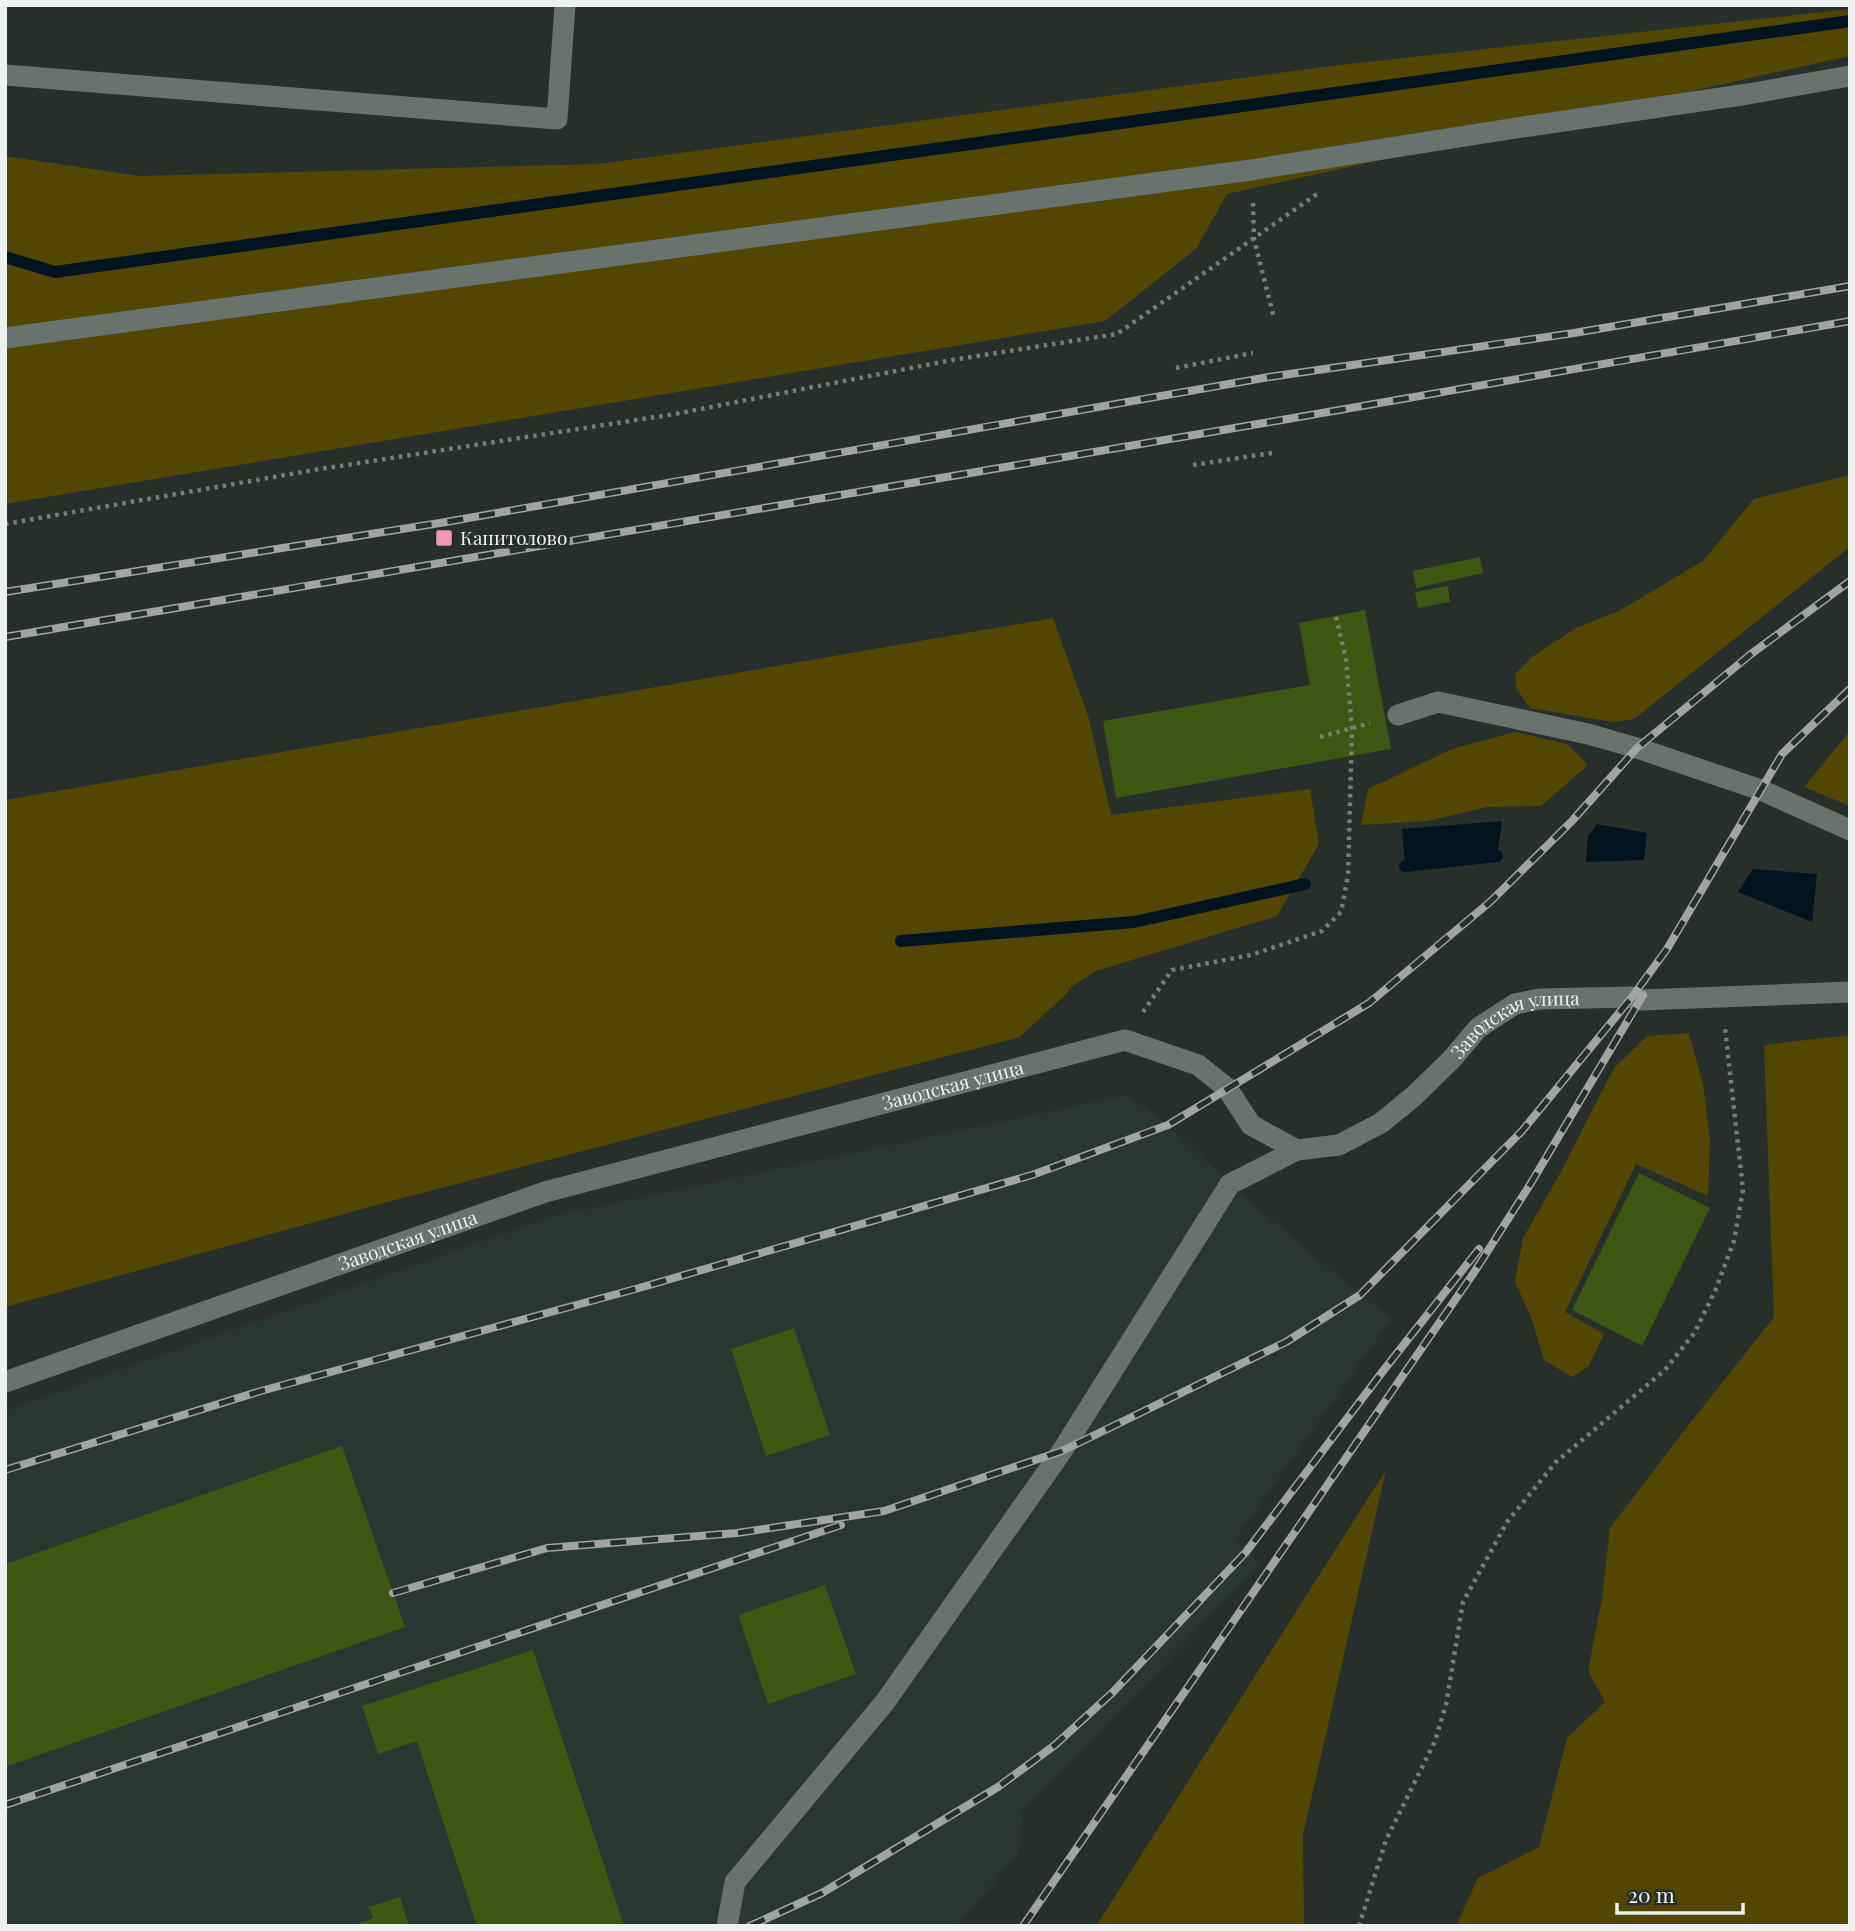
<svg xmlns="http://www.w3.org/2000/svg" width="1855" height="1931" font-family="'Playfair Display',serif">
	<rect width="100%" height="100%" fill="#272f2b"/>
	<path fill="#28372f" d="M 1128,1095 L 1168,1125 L 1230,1184 L 1360,1295 L 1392,1318 L 1234,1541 L 1261,1564 L 1022,1813 L 1019,1853 L 957,1926 L 5,1926 L 5,1411 L 554,1216 Z"/>
	<path fill="#534603" d="M 1850,9 L 1850,56 L 1227,194 L 1196,249 L 1105,321 L 5,504 L 5,156 L 139,176 L 598,164 L 1331,66 Z
		M 1850,475 L 1850,547 L 1634,719 L 1613,722 L 1530,708 L 1516,688 L 1515,674 L 1532,657 L 1576,628 L 1619,611 L 1703,561 L 1754,499 Z
		M 1053,618 L 1089,719 L 1111,815 L 1310,789 L 1319,844 L 1277,916 L 1096,971 L 1068,989 L 1068,992 L 1020,1037 L 395,1200 L 5,1307 L 5,800 Z
		M 1850,731 L 1850,806 L 1804,787 Z
		M 1515,732 L 1567,744 L 1588,765 L 1541,806 L 1486,807 L 1428,821 L 1361,825 L 1368,789 L 1452,749 Z
		M 1689,1033 L 1703,1084 L 1710,1141 L 1708,1196 L 1636,1164 L 1565,1312 L 1604,1334 L 1589,1366 L 1572,1377 L 1544,1360 L 1531,1317 L 1515,1282 L 1523,1238 L 1557,1179 L 1614,1068 L 1647,1036 Z
		M 1850,1035 L 1850,1926 L 1456,1926 L 1478,1878 L 1539,1847 L 1567,1738 L 1605,1702 L 1588,1671 L 1602,1598 L 1610,1528 L 1680,1436 L 1774,1317 L 1764,1045 Z
		M 1386,1470 L 1303,1835 L 1304,1926 L 1096,1926 Z"/>
	<path fill="#00141f" d="M 1502,821 L 1497,856 L 1405,866 L 1402,829 Z
		M 1597,824 L 1647,833 L 1644,860 L 1586,862 L 1588,836 Z
		M 1753,869 L 1817,874 L 1812,922 L 1738,892 Z"/>
	<g fill="none" stroke-linecap="round" stroke-linejoin="round">
		<path stroke="#00141f" stroke-width="12" d="M 5,257 L 55,272 L 1850,21
			M 1405,866 L 1497,856
			M 901,941 L 1134,922 L 1305,884"/>
	</g>
	<path fill="#3b5711" d="M 1480,557 L 1483,573 L 1416,588 L 1413,571 Z
		M 1448,586 L 1450,602 L 1418,608 L 1415,592 Z
		M 1365,610 L 1391,749 L 1116,798 L 1103,721 L 1310,685 L 1299,623 Z
		M 1639,1173 L 1710,1208 L 1642,1346 L 1572,1310 Z
		M 794,1328 L 830,1435 L 766,1456 L 731,1349 Z
		M 342,1446 L 405,1627 L 5,1767 L 5,1564 Z
		M 825,1585 L 856,1674 L 768,1704 L 738,1615 Z
		M 533,1650 L 624,1926 L 477,1926 L 417,1741 L 378,1754 L 362,1706 Z
		M 400,1897 L 409,1926 L 352,1926 L 373,1918 L 369,1907 Z"/>
	<g fill="none" stroke-linecap="round" stroke-linejoin="round">
		<path stroke="#767d7a" stroke-width="4.5" stroke-dasharray="3.5 5" stroke-linecap="butt" d="M 1253,203 L 1254,239 L 1274,318
			M 1176,368 L 1253,353
			M 1193,465 L 1272,453
			M 5,524 L 314,470 L 675,414 L 952,360 L 1117,334 L 1317,194
			M 1320,737 L 1370,723
			M 1143,1012 L 1172,970 L 1251,955 L 1322,931 L 1341,912 L 1348,875 L 1352,729 L 1346,659 L 1335,613
			M 1359,1926 L 1386,1840 L 1435,1741 L 1446,1705 L 1463,1602 L 1507,1522 L 1556,1462 L 1665,1370 L 1695,1332 L 1715,1291 L 1734,1241 L 1743,1190 L 1725,1028"/>
		<g stroke="#69736d" stroke-width="21">
			<path d="M 5,75 L 557,119 L 565,5"/>
			<path d="M 5,338 L 1251,170 L 1516,128 L 1748,94 L 1850,76"/>
			<path d="M 1398,715 L 1438,702 L 1588,734 L 1637,748 L 1761,790 L 1850,830"/>
			<path id="s1" d="M 5,1382 L 545,1192 L 1125,1040 L 1198,1065 L 1227,1088 L 1251,1125 L 1297,1150 L 1339,1145 L 1381,1123 L 1414,1096 L 1452,1059 L 1478,1028 L 1515,1004 L 1539,999 L 1632,997 L 1641,1000 L 1850,992"/>
			<path d="M 727,1926 L 735,1882 L 885,1702 L 1062,1451 L 1230,1184 L 1297,1150"/>
		</g>
		<defs>
			<path id="rail" d="M 5,592 L 440,523 L 1269,377 L 1574,333 L 1850,286
				M 5,637 L 1276,421 L 1850,321
				M 5,1470 L 261,1391 L 639,1288 L 1032,1175 L 1168,1125 L 1369,1003 L 1490,902 L 1572,821 L 1637,748 L 1751,654 L 1850,581
				M 393,1593 L 547,1548 L 737,1533 L 884,1511 L 1062,1451 L 1286,1342 L 1360,1295 L 1522,1131 L 1632,997 L 1667,949 L 1782,754 L 1850,689
				M 5,1805 L 841,1525
				M 750,1926 L 822,1893 L 998,1787 L 1055,1745 L 1112,1693 L 1246,1552 L 1383,1371 L 1479,1249
				M 1023,1926 L 1475,1271 L 1531,1183 L 1643,995"/>
		</defs>
		<use href="#rail" stroke="#9fa5a2" stroke-width="8"/>
		<use href="#rail" stroke="#272f2b" stroke-width="5" stroke-dasharray="16" stroke-linecap="butt"/>
	</g>
	<rect fill="#ef9ab7" stroke="#272f2b" stroke-width="2.5" x="435" y="529" width="18" height="18" rx="3.5"/>
	<g text-anchor="middle" stroke-width="7" stroke-linejoin="round" paint-order="stroke">
		<g font-size="19" fill="#ecf2ef" stroke="#272f2b" text-anchor="start">
			<text x="460" y="545">Капитолово</text>
		</g>
		<g font-size="19" fill="#ecf2ef" stroke="#272f2b">
			<text dy="7" stroke="none"><textPath href="#s1" startOffset="1645">Заводская улица</textPath></text>
			<text dy="7" stroke="none"><textPath href="#s1" startOffset="994">Заводская улица</textPath></text>
			<text dy="7" stroke="none"><textPath href="#s1" startOffset="427">Заводская улица</textPath></text>
		</g>
	</g>
	<rect width="1855" height="1931" fill="none" stroke="#ecf2ef" stroke-width="14"/>
	<path d="M1617 1903v10h126v-10" fill="none" stroke="#ecf2ef" stroke-width="3.5"/>
	<text x="1628" y="1903" font-size="21" fill="#ecf2ef" stroke="#272f2b" stroke-width="5" paint-order="stroke">20 m</text>
</svg>
